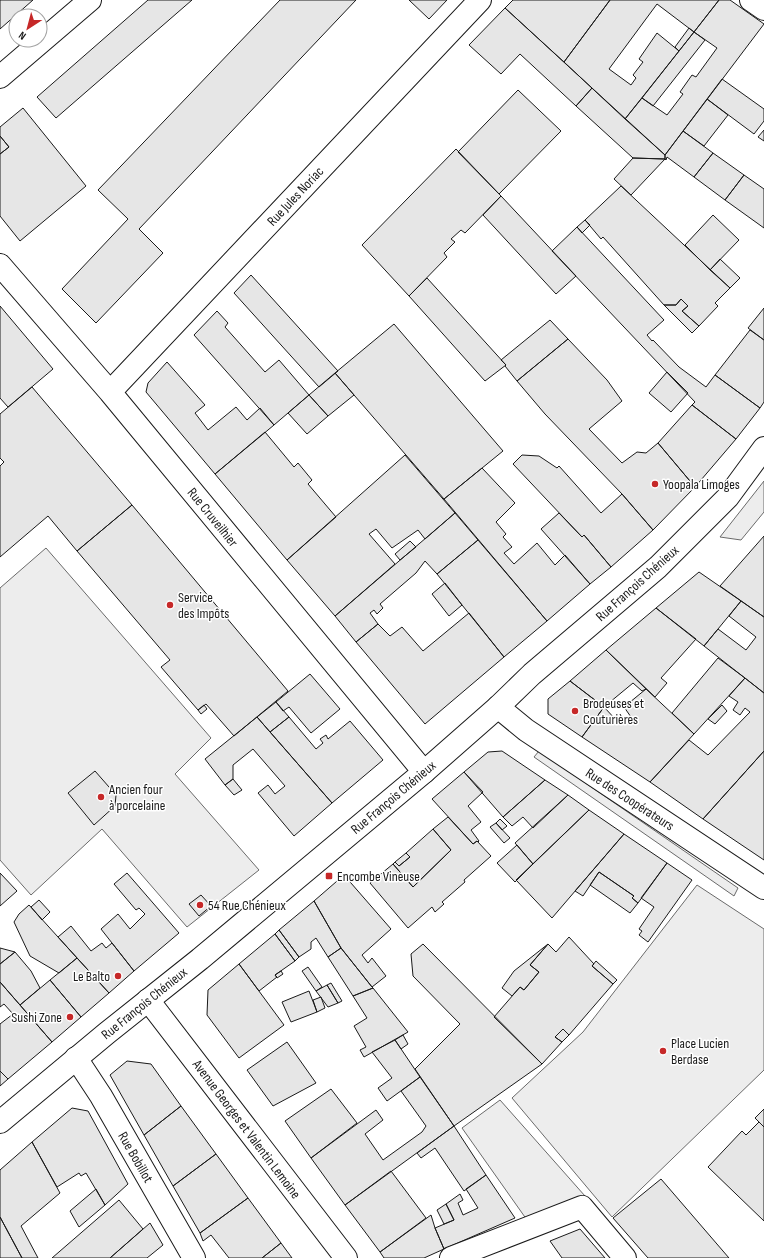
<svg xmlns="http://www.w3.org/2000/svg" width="764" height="1258" font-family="'Sofia Sans Condensed',sans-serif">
	<rect width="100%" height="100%" fill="#fff"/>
	<path fill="#ededed" stroke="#6a6a6a" d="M 764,481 L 764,512 L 741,540 L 720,537 Z
		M 46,548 L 211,738 L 175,774 L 259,870 L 187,927 L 102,829 L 31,895 L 0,860 L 0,588 Z
		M 539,751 L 738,888 L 734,896 L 534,757 Z
		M 697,885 L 764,929 L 764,1070 L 612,1217 L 512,1098 L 583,1032 Z
		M 500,1100 L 585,1196 L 527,1220 L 462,1128 Z"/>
	<path fill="#e6e6e6" stroke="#1a1a1a" d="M 0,0 L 33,0 L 0,29 Z
		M 148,0 L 192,0 L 56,118 L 37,97 Z
		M 280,0 L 356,0 L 139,229 L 163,253 L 96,323 L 62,289 L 128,219 L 98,190 Z
		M 409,0 L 447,0 L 429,19 Z
		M 513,0 L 610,0 L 564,62 L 505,8 Z
		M 610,0 L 719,0 L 694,32 L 657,4 L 609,69 L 631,85 L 636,78 L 633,75 L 643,62 L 639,59 L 657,33 L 679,51 L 625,119 L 564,62 Z
		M 719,0 L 730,0 L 764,24 L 665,155 L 625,119 L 642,98 L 667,115 L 683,94 L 680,92 L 692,75 L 696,77 L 717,48 L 694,32 Z
		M 505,8 L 592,88 L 576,106 L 520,54 L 501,74 L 469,45 Z
		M 689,28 L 694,32 L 679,51 L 675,47 Z
		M 694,32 L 705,40 L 653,106 L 642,98 Z
		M 722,79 L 764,109 L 764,121 L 754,134 L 707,99 Z
		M 592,88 L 665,155 L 665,159 L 633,158 L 576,106 Z
		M 518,90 L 561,131 L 499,194 L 458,152 Z
		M 707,99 L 728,115 L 704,146 L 683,131 Z
		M 23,108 L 86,186 L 20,241 L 0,216 L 0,154 L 9,147 L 0,136 L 0,127 Z
		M 764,130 L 764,141 L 758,137 Z
		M 683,131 L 713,153 L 694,177 L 667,157 L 666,160 L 665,159 L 665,155 Z
		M 0,136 L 9,147 L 0,154 Z
		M 456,149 L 501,196 L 465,233 L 461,230 L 451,239 L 455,242 L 444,253 L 447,257 L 409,296 L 362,245 Z
		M 713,153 L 744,175 L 725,200 L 694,177 Z
		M 633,158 L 665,159 L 631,195 L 614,179 Z
		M 744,175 L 764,189 L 764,228 L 725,200 Z
		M 621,186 L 730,288 L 715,303 L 718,306 L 699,326 L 682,311 L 688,306 L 681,299 L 676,305 L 664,305 L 603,237 L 601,239 L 585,220 Z
		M 501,196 L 576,276 L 556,294 L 483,215 Z
		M 713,215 L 739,240 L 710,270 L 685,245 Z
		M 585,220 L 590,225 L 582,233 L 577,227 Z
		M 577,227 L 664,320 L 647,335 L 652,341 L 653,340 L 679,367 L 706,387 L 715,375 L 760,408 L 736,439 L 692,405 L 695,402 L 552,251 Z
		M 720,259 L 740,278 L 730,288 L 710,270 Z
		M 251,275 L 338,371 L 319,387 L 234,293 Z
		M 427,278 L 506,365 L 485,381 L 409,296 Z
		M 681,299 L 688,306 L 682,311 L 699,326 L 692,333 L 664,305 L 676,305 Z
		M 0,306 L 53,369 L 8,407 L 0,398 Z
		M 764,308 L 764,340 L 748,328 Z
		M 217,311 L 228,323 L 225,327 L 265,372 L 279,360 L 309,395 L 274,425 L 194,335 Z
		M 550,320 L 568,339 L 517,381 L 505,366 L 506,365 L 501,360 Z
		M 394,324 L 503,451 L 444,499 L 335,373 Z
		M 750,330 L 764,340 L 764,402 L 760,408 L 715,375 Z
		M 568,339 L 607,380 L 622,401 L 589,429 L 622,463 L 637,452 L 646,453 L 658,443 L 695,487 L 653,530 L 622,494 L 545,414 L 517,381 Z
		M 167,362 L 205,405 L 195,413 L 208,430 L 236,407 L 247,420 L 260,408 L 274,425 L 215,474 L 146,392 L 148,383 Z
		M 667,372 L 688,393 L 671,412 L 649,393 Z
		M 335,373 L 354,395 L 328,416 L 309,395 Z
		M 32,387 L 132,505 L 77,551 L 48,516 L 0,557 L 0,466 L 4,462 L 0,458 L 0,414 Z
		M 309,395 L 328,416 L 307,434 L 288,413 Z
		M 692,405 L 736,439 L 695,487 L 658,443 Z
		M 265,432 L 294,467 L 298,463 L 312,480 L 308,484 L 336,517 L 287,560 L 215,474 Z
		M 405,455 L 455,513 L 425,539 L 418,530 L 392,548 L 376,529 L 369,534 L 395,564 L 335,616 L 287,560 Z
		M 522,455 L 539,456 L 557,468 L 559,466 L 601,513 L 622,494 L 653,530 L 611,567 L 584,535 L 582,537 L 513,464 Z
		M 482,468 L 515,503 L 496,522 L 506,534 L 503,537 L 512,547 L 504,553 L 514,564 L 537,543 L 555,565 L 565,555 L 590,584 L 547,621 L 444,499 Z
		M 132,505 L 288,691 L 234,736 L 206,704 L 198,710 L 161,667 L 170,660 L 77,551 Z
		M 455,513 L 478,540 L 437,574 L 425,561 L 416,573 L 380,604 L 383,608 L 377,614 L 374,610 L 370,613 L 378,624 L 356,642 L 335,616 Z
		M 559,513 L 582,537 L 584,535 L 611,567 L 590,584 L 541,529 Z
		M 764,536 L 764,617 L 720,586 Z
		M 478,540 L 547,621 L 504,657 L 437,574 Z
		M 410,541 L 416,547 L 400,560 L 395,554 Z
		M 699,572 L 741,601 L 704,646 L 656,608 Z
		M 445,583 L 462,605 L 449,616 L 432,594 Z
		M 741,601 L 764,617 L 764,693 L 704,646 L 718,629 L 746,650 L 756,637 L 729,616 Z
		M 656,608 L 696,639 L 661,678 L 667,683 L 655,697 L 606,650 Z
		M 469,613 L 504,657 L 425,724 L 356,642 L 378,624 L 390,636 L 402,627 L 423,651 Z
		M 606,650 L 646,689 L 642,691 L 633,683 L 604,707 L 570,681 Z
		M 718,658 L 745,678 L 694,734 L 672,713 Z
		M 310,674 L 340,709 L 311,733 L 289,707 L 283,711 L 276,702 Z
		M 745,678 L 764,693 L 764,751 L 703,819 L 650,782 L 689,740 L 708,755 L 750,712 L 745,708 L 740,715 L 733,710 L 738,702 L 729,696 Z
		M 570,681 L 604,707 L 582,737 L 548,714 L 548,699 Z
		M 646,689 L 694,734 L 650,782 L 582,737 L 604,707 L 617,721 L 621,718 L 624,720 L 631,717 L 624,707 Z
		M 276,702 L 289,717 L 270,732 L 257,717 Z
		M 204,705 L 207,709 L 201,714 L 198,710 Z
		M 722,705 L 727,711 L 715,724 L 708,719 Z
		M 257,717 L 332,803 L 294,836 L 258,793 L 268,785 L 275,794 L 285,786 L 253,749 L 233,765 L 233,779 L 225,785 L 205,759 Z
		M 289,717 L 316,749 L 323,743 L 320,739 L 326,735 L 328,739 L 350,721 L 383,760 L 332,803 L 270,732 Z
		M 502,751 L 545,780 L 503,817 L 464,772 L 488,752 Z
		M 764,751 L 764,860 L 703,819 Z
		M 95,771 L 116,795 L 115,806 L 94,825 L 68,793 Z
		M 464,772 L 483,792 L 468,806 L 481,822 L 471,830 L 479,841 L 478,842 L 477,841 L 473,844 L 432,799 Z
		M 233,779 L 242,790 L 234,795 L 225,785 Z
		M 545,780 L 568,795 L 533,828 L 523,817 L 512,826 L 503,817 Z
		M 568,795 L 589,810 L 533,864 L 515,843 Z
		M 589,810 L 624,834 L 552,918 L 516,880 Z
		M 448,817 L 473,844 L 477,841 L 491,856 L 464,880 L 465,882 L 442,902 L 444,904 L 435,912 L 432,907 L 408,928 L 370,883 L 393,864 L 413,887 L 451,850 L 433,829 Z
		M 500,819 L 507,826 L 502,830 L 496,823 Z
		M 496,823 L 510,838 L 504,843 L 490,827 Z
		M 433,829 L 451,850 L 413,887 L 393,864 L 395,862 L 399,866 L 410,857 L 406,853 Z
		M 624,834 L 667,863 L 638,903 L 632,898 L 634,896 L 599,872 L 583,896 L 575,891 Z
		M 517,845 L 533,864 L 515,882 L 497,863 Z
		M 406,853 L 410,857 L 399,866 L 395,862 Z
		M 667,863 L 692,880 L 648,942 L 639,935 L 642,931 L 639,929 L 654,907 L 641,898 Z
		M 599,872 L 634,896 L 632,898 L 638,903 L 630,913 L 590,885 Z
		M 0,873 L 17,891 L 0,906 Z
		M 127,873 L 179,933 L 134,971 L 101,929 L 118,914 L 130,929 L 145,914 L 139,908 L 136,910 L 114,884 Z
		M 344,875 L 391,929 L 362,955 L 368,963 L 372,958 L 386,976 L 372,987 L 341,948 L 314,901 Z
		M 201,895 L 211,906 L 199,916 L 189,904 Z
		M 39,900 L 50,912 L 42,920 L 31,907 Z
		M 314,901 L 341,948 L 328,957 L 316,938 L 311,942 L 311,949 L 299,957 L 279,930 Z
		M 29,905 L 77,958 L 59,973 L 30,956 L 14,922 L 19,914 Z
		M 71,926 L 91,951 L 102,943 L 106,948 L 112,943 L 134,971 L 109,993 L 58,937 Z
		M 279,930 L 299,957 L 295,961 L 275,934 Z
		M 275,934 L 295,961 L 275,975 L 277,977 L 259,991 L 239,964 Z
		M 569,937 L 594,964 L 592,966 L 613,984 L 569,1035 L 563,1029 L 555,1037 L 562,1042 L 542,1064 L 494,1017 L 520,987 L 524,990 L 539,972 L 530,965 L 548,944 L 556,952 Z
		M 423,944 L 542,1064 L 454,1126 L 415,1069 L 460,1024 L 413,976 L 411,954 Z
		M 548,944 L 530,965 L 539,972 L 524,990 L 520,987 L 512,996 L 502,988 L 514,971 Z
		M 0,948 L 15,952 L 0,964 Z
		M 341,948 L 372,987 L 373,988 L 353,996 L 328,957 Z
		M 15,952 L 31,971 L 40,988 L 20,1005 L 0,982 L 0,964 Z
		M 77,958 L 109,993 L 81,1017 L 50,980 Z
		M 596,961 L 617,980 L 613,984 L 592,966 Z
		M 239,964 L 284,1025 L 239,1058 L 207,1015 L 208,990 Z
		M 308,967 L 322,987 L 316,991 L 302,971 Z
		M 281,971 L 283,974 L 277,978 L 275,975 Z
		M 50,980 L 81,1017 L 52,1042 L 20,1005 Z
		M 0,982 L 52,1042 L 8,1079 L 0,1071 L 0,1024 L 13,1014 L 4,1004 L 0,1007 Z
		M 331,983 L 342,1001 L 338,1003 L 327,985 Z
		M 327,985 L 338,1003 L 328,1007 L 316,991 Z
		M 373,988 L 408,1032 L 364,1057 L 360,1050 L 366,1047 L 354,1026 L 367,1018 L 353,996 Z
		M 309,991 L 317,1012 L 291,1022 L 282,1002 Z
		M 321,997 L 325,1008 L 317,1012 L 313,1000 Z
		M 563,1029 L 569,1035 L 562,1042 L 555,1037 Z
		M 403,1035 L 408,1044 L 401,1049 L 395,1040 Z
		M 395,1040 L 420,1077 L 387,1101 L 378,1088 L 392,1078 L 372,1052 Z
		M 287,1042 L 316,1083 L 273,1106 L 247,1070 Z
		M 127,1061 L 151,1064 L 181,1106 L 144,1135 L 110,1075 Z
		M 0,1071 L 8,1079 L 0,1086 Z
		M 420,1077 L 454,1126 L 345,1205 L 311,1158 L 376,1110 L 383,1120 L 365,1134 L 383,1160 L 422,1132 L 426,1126 L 401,1091 Z
		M 331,1089 L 357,1123 L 311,1158 L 285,1121 Z
		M 181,1106 L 216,1154 L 173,1186 L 144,1135 Z
		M 72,1108 L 88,1111 L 128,1184 L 105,1205 L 86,1173 L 81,1176 L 79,1173 L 57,1187 L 32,1142 Z
		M 764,1109 L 764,1127 L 755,1118 Z
		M 759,1122 L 764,1127 L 764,1221 L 708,1167 L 742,1131 L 746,1135 Z
		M 454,1126 L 486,1175 L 464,1191 L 435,1148 L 421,1158 L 417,1153 Z
		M 32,1142 L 60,1193 L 21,1226 L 38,1258 L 22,1258 L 0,1217 L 0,1170 Z
		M 216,1154 L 248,1198 L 200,1233 L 173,1186 Z
		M 391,1171 L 426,1218 L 380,1252 L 345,1205 Z
		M 486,1175 L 515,1218 L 444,1249 L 435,1228 L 454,1220 L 446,1204 L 460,1194 L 463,1200 L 458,1203 L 463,1215 L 478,1208 L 466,1189 Z
		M 661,1179 L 729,1258 L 648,1258 L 613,1218 Z
		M 96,1189 L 105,1205 L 79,1227 L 70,1211 Z
		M 248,1198 L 281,1243 L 262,1258 L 229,1258 L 211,1235 L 203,1241 L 200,1233 Z
		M 119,1200 L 143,1229 L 110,1258 L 52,1258 Z
		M 446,1204 L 454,1220 L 444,1224 L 437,1210 Z
		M 431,1215 L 435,1228 L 444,1249 L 424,1258 L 384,1258 L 380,1252 Z
		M 0,1217 L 22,1258 L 0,1258 Z
		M 150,1223 L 163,1245 L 147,1258 L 110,1258 Z
		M 580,1229 L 605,1258 L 562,1258 L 550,1241 Z
		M 281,1243 L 292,1258 L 262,1258 Z"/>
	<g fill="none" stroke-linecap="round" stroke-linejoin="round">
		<defs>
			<path id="minor" d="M 751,0 L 764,9
				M 0,77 L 90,0
				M 0,265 L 110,392 L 424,772
				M 110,392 L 480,0
				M 498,707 L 526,730 L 764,888
				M 148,1000 L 346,1258
				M 76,1058 L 101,1096 L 194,1258
				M 451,1258 L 582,1207 L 625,1258"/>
			<path id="secondary" d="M 0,1122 L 107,1033 L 200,959 L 424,772 L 498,707 L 532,674 L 658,567 L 728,497 L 764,448"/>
		</defs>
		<use href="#minor" stroke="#1a1a1a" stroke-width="24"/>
		<use href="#secondary" stroke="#1a1a1a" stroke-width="24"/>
		<use href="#minor" stroke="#fff" stroke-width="22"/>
		<use href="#secondary" stroke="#fff" stroke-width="22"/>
	</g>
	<g fill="#c62828" stroke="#fff" stroke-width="1.5">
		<circle cx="655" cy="484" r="4"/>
		<circle cx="170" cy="605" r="4"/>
		<circle cx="575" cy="711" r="4"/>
		<circle cx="101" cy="797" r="4"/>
		<rect x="325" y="872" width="8" height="8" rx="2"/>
		<circle cx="200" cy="905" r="4"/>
		<circle cx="118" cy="976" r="4"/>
		<circle cx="70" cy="1017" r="4"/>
		<circle cx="663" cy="1051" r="4"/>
	</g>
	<g text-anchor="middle" stroke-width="3" stroke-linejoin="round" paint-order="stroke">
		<g font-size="14" fill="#1a1a1a" stroke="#fff">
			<text transform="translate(295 196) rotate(-47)" y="5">Rue Jules Noriac</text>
			<text transform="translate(213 517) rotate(51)" y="5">Rue Cruveilhier</text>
			<text transform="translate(637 583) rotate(-42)" y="5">Rue François Chénieux</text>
			<text transform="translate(393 797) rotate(-40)" y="5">Rue François Chénieux</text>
			<text transform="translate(630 799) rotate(33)" y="5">Rue des Coopérateurs</text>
			<text transform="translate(144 1003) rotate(-39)" y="5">Rue François Chénieux</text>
			<text transform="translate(247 1129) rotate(53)" y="5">Avenue Georges et Valentin Lemoine</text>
			<text transform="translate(136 1157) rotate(60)" y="5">Rue Bobillot</text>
		</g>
		<g font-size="14" fill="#1a1a1a" stroke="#fff" text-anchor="start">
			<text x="663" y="489">Yoopala Limoges</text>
			<text x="178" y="602">Service<tspan x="178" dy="16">des Impôts</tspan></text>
			<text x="583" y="708">Brodeuses et<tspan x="583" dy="16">Couturières</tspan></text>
			<text x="109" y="794">Ancien four<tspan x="109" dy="16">à porcelaine</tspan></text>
			<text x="337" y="881">Encombe Vineuse</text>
			<text x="208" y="910">54 Rue Chénieux</text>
			<text x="110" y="981" text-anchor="end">Le Balto</text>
			<text x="62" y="1022" text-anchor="end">Sushi Zone</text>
			<text x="671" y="1048">Place Lucien<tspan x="671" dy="16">Berdase</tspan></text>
		</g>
	</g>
	<g transform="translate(28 28) rotate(216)"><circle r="19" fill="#ffffff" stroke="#a3a3a3"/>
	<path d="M0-3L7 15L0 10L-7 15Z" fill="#c62828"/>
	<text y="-6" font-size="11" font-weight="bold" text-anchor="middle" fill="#1a1a1a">N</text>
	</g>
</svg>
